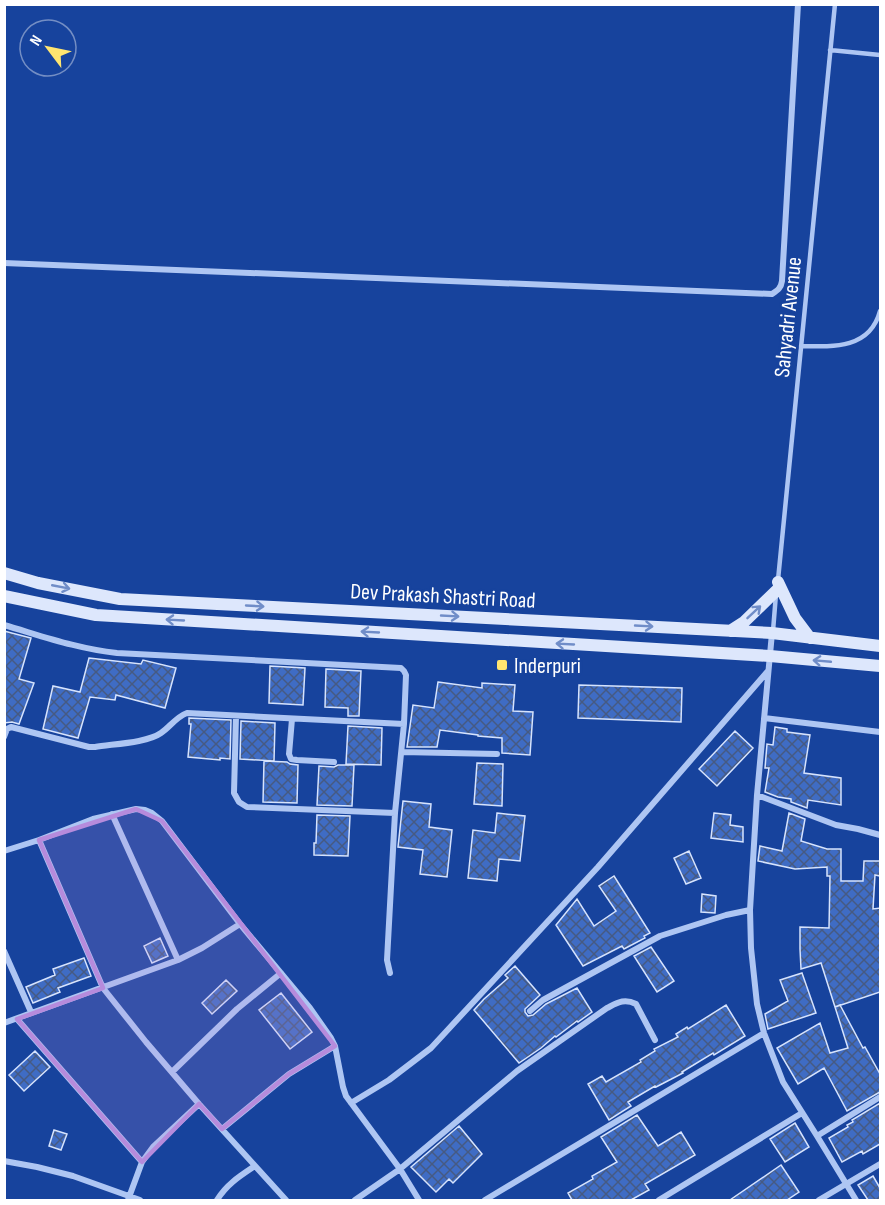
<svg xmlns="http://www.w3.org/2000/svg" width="885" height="1205" font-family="'Sofia Sans Condensed',sans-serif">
	<defs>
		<pattern id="building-cross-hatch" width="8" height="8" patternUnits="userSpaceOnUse" patternTransform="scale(1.5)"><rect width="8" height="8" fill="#3f6cc4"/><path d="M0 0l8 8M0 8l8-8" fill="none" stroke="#465a82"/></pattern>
	</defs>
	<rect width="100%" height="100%" fill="#17439d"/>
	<path fill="url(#building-cross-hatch)" stroke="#d6e3fd" stroke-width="1.5" d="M 4,631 L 31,638 L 19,679 L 34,683 L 19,724 L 12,722 L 4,723 Z
		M 89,658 L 141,664 L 143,660 L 176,668 L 165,708 L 116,695 L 115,700 L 90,697 L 78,738 L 43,729 L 53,686 L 80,692 Z
		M 270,666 L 305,668 L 303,705 L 269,703 Z
		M 326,669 L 361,671 L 359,716 L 348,716 L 348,708 L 325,707 Z
		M 438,682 L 482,688 L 482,683 L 515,685 L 513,711 L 533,712 L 530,755 L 502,753 L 502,738 L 478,736 L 478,735 L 440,730 L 437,747 L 407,747 L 413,705 L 434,708 Z
		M 579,685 L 682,688 L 681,722 L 578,718 Z
		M 189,718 L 231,720 L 230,759 L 220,758 L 220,760 L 188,757 L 191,724 L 189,724 Z
		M 241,721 L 275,723 L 274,761 L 240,759 Z
		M 348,726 L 382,728 L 381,765 L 346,764 Z
		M 775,727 L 787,729 L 787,732 L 810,735 L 804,773 L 841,778 L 841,805 L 808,800 L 807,808 L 791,802 L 791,799 L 778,797 L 765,792 L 769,768 L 765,768 L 767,744 L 773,745 Z
		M 735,731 L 753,748 L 717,786 L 699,769 Z
		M 264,761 L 287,762 L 290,764 L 298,765 L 297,803 L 263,802 Z
		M 477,763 L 503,764 L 502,806 L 474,804 Z
		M 338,765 L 354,765 L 352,806 L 317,805 L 319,766 L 334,767 Z
		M 403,801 L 431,804 L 429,827 L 452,830 L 447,877 L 420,874 L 423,850 L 398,847 Z
		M 497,813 L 525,816 L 520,861 L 499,859 L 497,881 L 468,878 L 473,830 L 495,833 Z
		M 714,813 L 731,815 L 730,825 L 743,827 L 743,842 L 711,838 Z
		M 789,813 L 805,819 L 801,841 L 827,849 L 841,849 L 841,881 L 863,881 L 864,861 L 880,861 L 880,876 L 875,875 L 873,909 L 880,908 L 880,992 L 835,1007 L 821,963 L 801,969 L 800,949 L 800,927 L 829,928 L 830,876 L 827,876 L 827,867 L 795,869 L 758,861 L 760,846 L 782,851 Z
		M 317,815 L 350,816 L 348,856 L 314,855 L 314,843 L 316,843 Z
		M 689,851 L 701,878 L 686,884 L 674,858 Z
		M 614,876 L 650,933 L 644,936 L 645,938 L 624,949 L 622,946 L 583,966 L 556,925 L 577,899 L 594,926 L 616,911 L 599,886 Z
		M 702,894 L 716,896 L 715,913 L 701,912 Z
		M 160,938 L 168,956 L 152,963 L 144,946 Z
		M 651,947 L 674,981 L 657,992 L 634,956 Z
		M 84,958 L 91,976 L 58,988 L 60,992 L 33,1003 L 26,987 L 55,975 L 53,969 Z
		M 515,966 L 540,995 L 525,1009 L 525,1012 L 528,1016 L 533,1015 L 546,1004 L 577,988 L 592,1012 L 578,1022 L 577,1021 L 556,1037 L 555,1036 L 541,1048 L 519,1063 L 474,1010 L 484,999 L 508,978 L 505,975 Z
		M 802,973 L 816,1013 L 768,1029 L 765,1014 L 788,1001 L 780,980 Z
		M 226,980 L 237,991 L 212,1014 L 202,1003 Z
		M 281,993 L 312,1032 L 290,1049 L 259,1010 Z
		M 726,1005 L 745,1036 L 714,1055 L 713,1053 L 682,1072 L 683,1073 L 656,1087 L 655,1086 L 628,1102 L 631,1106 L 609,1120 L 588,1084 L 602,1076 L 606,1082 L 641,1062 L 640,1060 L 655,1051 L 654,1049 L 678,1037 L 676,1034 L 687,1027 L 688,1029 Z
		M 840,1005 L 863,1048 L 865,1047 L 880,1074 L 880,1092 L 847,1111 L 824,1068 L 798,1084 L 777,1048 L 820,1023 L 830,1053 L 848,1048 L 835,1007 Z
		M 35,1051 L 50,1067 L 24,1091 L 9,1075 Z
		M 880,1103 L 880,1144 L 863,1154 L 862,1151 L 842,1162 L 829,1138 L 848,1127 L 847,1125 L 853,1122 L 852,1120 Z
		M 637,1115 L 658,1146 L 681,1132 L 695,1155 L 645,1184 L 649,1190 L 631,1200 L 572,1200 L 568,1193 L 593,1179 L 592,1176 L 617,1162 L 601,1137 Z
		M 795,1123 L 809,1147 L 785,1162 L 770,1139 Z
		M 459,1126 L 482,1154 L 453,1183 L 449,1179 L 436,1192 L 411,1167 Z
		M 54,1130 L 67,1134 L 61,1150 L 49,1146 Z
		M 781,1165 L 799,1192 L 787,1200 L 730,1200 Z
		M 873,1176 L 880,1188 L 880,1200 L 868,1200 L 858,1185 Z"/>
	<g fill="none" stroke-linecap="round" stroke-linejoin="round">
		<path stroke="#aec6f3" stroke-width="4.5" d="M 830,50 L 880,55
			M 801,346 C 833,347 870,349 880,311
			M 778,580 L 835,4
			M 773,631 L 776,594"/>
		<path stroke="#aec6f3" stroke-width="6" d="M 4,263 L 772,294 C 778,290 781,288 782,281 L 798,4
			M 4,625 C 42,636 78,649 117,653 L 401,668 L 404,671 L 406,675 L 404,724 L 187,713 C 176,717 170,727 161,733 C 147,743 112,744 95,747 L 89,747 L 11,727 L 7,729 L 4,737
			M 772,633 L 757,795 L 750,910 L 751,948 L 757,1004 L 764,1033 L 783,1082 L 817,1136 L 856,1200
			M 236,716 L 234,793 L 239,802 L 247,807 L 395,813 L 404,724
			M 764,718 L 880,732
			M 292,719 L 289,754 L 291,759 L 297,760 L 334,762
			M 402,752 L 497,754
			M 757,795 L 836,825 L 858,829 L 880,835
			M 112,814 L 178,960
			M 39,840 L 103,988 L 146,1042 L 199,1104 L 286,1200
			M 4,851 L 39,840 L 93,819 L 136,809 L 145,810 L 152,813 L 162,821 L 240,924 L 310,1008 L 331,1038 L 335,1046 L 343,1087 L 346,1096 L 400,1169 L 419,1200
			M 4,951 L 31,1012
			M 390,973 L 387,960 L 395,813
			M 530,1011 L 543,1000 L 660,936 L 726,915 L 750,910
			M 17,1019 L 142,1162
			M 4,1023 L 178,960 L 202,948 L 240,924
			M 172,1072 L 237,1009 L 281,973
			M 351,1103 L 389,1080 L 431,1048 L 598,867 L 768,671
			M 222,1129 L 289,1074 L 335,1046
			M 817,1136 L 880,1097
			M 4,1161 L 37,1167 L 73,1176 L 140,1200
			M 128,1200 L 142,1162 L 153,1147 L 199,1104
			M 217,1200 C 227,1184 240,1176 255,1166
			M 355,1200 L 400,1169 L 517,1071 L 607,1008 C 617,1003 624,998 636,1004 L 655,1040
			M 485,1200 L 764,1033
			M 659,1200 L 802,1113
			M 819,1200 L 880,1164"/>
		<path stroke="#dde7fc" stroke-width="12" d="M 4,573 L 38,583 L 120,599 L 772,633 L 880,646
			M 778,582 L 795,618 L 810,638
			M 4,596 L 96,615 L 770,656 L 880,666
			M 730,631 L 744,622 L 777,590"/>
	</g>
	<defs><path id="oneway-shaft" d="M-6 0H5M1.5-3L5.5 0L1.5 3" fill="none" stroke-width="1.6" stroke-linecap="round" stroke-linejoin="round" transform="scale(1.5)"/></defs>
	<g stroke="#708dc8">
		<use href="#oneway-shaft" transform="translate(61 587) rotate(11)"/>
		<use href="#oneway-shaft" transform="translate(255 606) rotate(3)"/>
		<use href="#oneway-shaft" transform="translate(754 612) rotate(-43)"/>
		<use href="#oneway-shaft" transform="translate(450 616) rotate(3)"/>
		<use href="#oneway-shaft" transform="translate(175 620) rotate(-177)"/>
		<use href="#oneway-shaft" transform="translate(644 626) rotate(3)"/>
		<use href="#oneway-shaft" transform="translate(370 632) rotate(-177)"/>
		<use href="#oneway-shaft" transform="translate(565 644) rotate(-177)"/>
		<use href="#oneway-shaft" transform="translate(822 661) rotate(-175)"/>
	</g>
	<path fill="#b68bdc" fill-opacity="0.2" stroke="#b68bdc" stroke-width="4.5" stroke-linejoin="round" d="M 136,809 L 162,821 L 335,1046 L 289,1074 L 222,1129 L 199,1104 L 142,1162 L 17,1019 L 103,988 L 39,840 Z"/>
	<rect fill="#ffe570" stroke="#17439d" stroke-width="2" x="496" y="659" width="12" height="12" rx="3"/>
	<g text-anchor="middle" stroke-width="5" stroke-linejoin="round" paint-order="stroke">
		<g font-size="22" fill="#fff" stroke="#17439d">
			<text transform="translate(787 317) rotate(-84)" y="8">Sahyadri Avenue</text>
			<text transform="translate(443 595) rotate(3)" y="8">Dev Prakash Shastri Road</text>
		</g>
		<g font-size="22" fill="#fff" stroke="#17439d" text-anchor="start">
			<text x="514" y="673">Inderpuri</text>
		</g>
	</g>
	<rect width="885" height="1205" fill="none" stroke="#ffffff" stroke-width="12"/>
	<g transform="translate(48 48) rotate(302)"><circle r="28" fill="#17439d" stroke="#748ec4" stroke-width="1.5"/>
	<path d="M0-4.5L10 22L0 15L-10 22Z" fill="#ffe570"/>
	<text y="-9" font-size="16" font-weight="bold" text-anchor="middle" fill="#ffffff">N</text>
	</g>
</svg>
